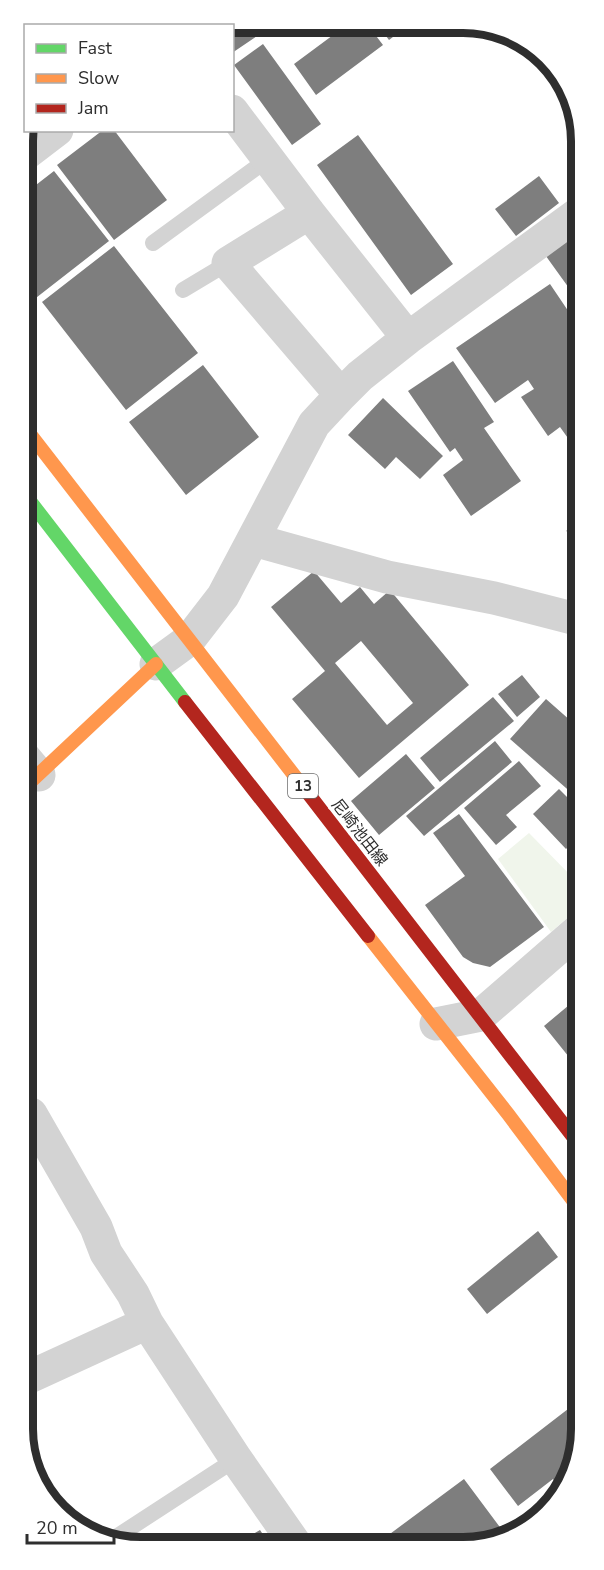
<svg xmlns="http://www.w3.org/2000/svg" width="604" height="1570" font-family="'Nunito Sans','Noto Sans JP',sans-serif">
	<rect width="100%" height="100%" fill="#fff"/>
	<path fill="#f0f5eb" d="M 529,833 L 580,885 L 580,907 L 551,932 L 498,859 Z"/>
	<path fill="#7e7e7e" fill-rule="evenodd" d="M 224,23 L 256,23 L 263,32 L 232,53 L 232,26 L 220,26 Z
		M 348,24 L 367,24 L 383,45 L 316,95 L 294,64 Z
		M 377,24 L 410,24 L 389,40 Z
		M 263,44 L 321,124 L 292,145 L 234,65 Z
		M 103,130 L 114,130 L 167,200 L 114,240 L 57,165 Z
		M 358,135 L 453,264 L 411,295 L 317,165 Z
		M 54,171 L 109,241 L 23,308 L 23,195 Z
		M 539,176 L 559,203 L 516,236 L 495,209 Z
		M 579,226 L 579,302 L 543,252 Z
		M 114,246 L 198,353 L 126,410 L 42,302 Z
		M 550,284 L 579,327 L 580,345 L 575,348 L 580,354 L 580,455 L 560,427 L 548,436 L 521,397 L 534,389 L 528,380 L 495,403 L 456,348 Z
		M 453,361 L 494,422 L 484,428 L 521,481 L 471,516 L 443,475 L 463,460 L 455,448 L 450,452 L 408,391 Z
		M 203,365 L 259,437 L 186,495 L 129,422 Z
		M 383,398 L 443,456 L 420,479 L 396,457 L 385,469 L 348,435 Z
		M 580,521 L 580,537 L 566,531 Z
		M 314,571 L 341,603 L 360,587 L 374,604 L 390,590 L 469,685 L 359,778 L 292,699 L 325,671 L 271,607 ZM 361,641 L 413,703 L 387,725 L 335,663 Z
		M 522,675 L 540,697 L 517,717 L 498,694 Z
		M 493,697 L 514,721 L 440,782 L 420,758 Z
		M 546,699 L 580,729 L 580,766 L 572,775 L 580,783 L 580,788 L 574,795 L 510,739 Z
		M 495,741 L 512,762 L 424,836 L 406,816 Z
		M 406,754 L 435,788 L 379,835 L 351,801 Z
		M 519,761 L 541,786 L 506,815 L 517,827 L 496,845 L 464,808 Z
		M 559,789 L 580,810 L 580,835 L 566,849 L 533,814 Z
		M 459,814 L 544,927 L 490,967 L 473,963 L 463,957 L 425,905 L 465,876 L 433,833 Z
		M 581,995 L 581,1055 L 573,1062 L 544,1026 Z
		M 538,1231 L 558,1257 L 487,1314 L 467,1289 Z
		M 581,1399 L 581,1437 L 560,1489 L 553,1479 L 518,1506 L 490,1469 Z
		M 464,1479 L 505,1534 L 487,1545 L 375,1545 Z
		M 260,1530 L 270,1545 L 215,1545 L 224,1540 L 226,1544 L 241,1536 L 243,1540 Z"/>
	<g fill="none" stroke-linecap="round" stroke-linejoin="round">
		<path stroke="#d3d3d3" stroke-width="16" d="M 153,243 L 268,159
			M 183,290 L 228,263
			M 110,1541 L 236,1459"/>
		<path stroke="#d3d3d3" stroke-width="33" d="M 167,23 L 169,26
			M 195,26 L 198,23
			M 232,111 L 309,213 L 408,338
			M 23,156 L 57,130
			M 309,213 L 228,263 L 341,395
			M 254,540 L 387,577 L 494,598 L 580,620
			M 156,664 L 189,640 L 223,596 L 314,424 L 341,395 L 360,376 L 408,338 L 579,213
			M 24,757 L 39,775
			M 436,1024 L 481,1015 L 580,929
			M 31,1114 L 96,1227 L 106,1253 L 133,1294 L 147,1323 L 236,1459 L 296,1545
			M 25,1379 L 147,1323"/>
		<path stroke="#63d668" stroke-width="14" d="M 23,492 L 185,702"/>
		<path stroke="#ff974d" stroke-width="14" d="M 23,425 L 304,788
			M 24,788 L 156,664
			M 368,936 L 508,1114 L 581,1211"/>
		<path stroke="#b3261e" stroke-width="14" d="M 185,702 L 368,936
			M 304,788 L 581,1147"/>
	</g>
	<g text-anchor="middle" stroke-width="6" stroke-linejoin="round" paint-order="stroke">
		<rect fill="#fff" stroke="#6d6d6d" stroke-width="1.5" x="288" y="774" width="30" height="24" rx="4.5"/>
		<g font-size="15" font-weight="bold" fill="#2e2e2e">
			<text x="303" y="791">13</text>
		</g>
		<g font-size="16" fill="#2e2e2e" stroke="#fff">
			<text transform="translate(360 832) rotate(52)" y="6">尼崎池田線</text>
		</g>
	</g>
	<path d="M0 0H604V1570H0ZM141 33H463A108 108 0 0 1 571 141V1429A108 108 0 0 1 463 1537H141A108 108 0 0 1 33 1429V141A108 108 0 0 1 141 33Z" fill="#fff" fill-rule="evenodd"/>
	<path fill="none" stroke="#2e2e2e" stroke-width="8" d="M141 33H463A108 108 0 0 1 571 141V1429A108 108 0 0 1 463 1537H141A108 108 0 0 1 33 1429V141A108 108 0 0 1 141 33Z"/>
	<rect x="24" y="24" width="210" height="108" fill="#ffffff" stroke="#ababab" stroke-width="1.5"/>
	<rect x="36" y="44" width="30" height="9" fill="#63d668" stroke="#ababab" stroke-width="1.5"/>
	<text x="78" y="54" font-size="18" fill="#2e2e2e">Fast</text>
	<rect x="36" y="74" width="30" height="9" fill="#ff974d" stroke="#ababab" stroke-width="1.5"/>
	<text x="78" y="84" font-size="18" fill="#2e2e2e">Slow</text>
	<rect x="36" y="104" width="30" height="9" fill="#b3261e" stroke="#ababab" stroke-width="1.5"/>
	<text x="78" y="114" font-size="18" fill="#2e2e2e">Jam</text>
	<path d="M27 1534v9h87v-9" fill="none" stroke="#2e2e2e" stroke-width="3"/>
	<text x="36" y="1534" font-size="18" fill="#2e2e2e" stroke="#ffffff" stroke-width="4.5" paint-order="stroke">20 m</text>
</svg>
